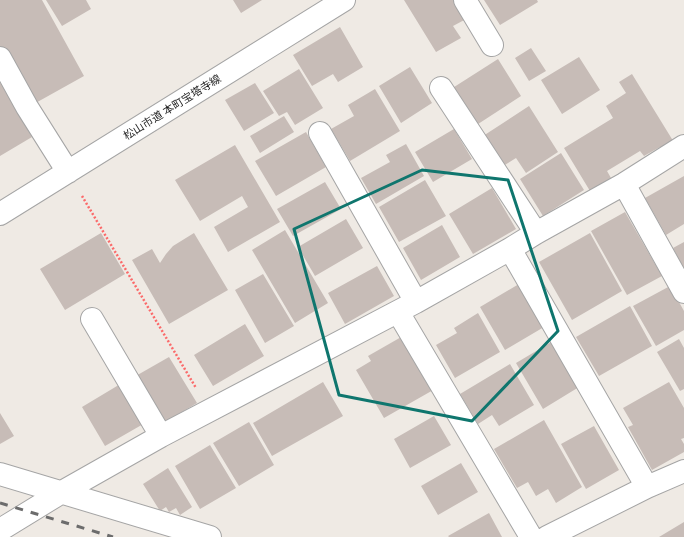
<svg xmlns="http://www.w3.org/2000/svg" width="684" height="537" font-family="Ubuntu,'Noto Sans JP',sans-serif">
	<rect width="100%" height="100%" fill="#efeae4"/>
	<path fill="#c7bcb7" d="M 0,0 L 42,0 L 84,76 L 32,105 L 0,46 Z
		M 46,0 L 86,0 L 91,9 L 62,26 Z
		M 233,0 L 262,0 L 241,13 Z
		M 404,0 L 457,0 L 468,18 L 453,26 L 461,38 L 436,52 Z
		M 484,0 L 537,0 L 538,2 L 500,25 Z
		M 340,27 L 363,67 L 338,82 L 333,74 L 312,86 L 293,55 Z
		M 531,48 L 546,71 L 529,81 L 515,58 Z
		M 579,57 L 600,90 L 562,114 L 541,80 Z
		M 498,59 L 521,96 L 475,126 L 451,89 Z
		M 410,67 L 432,103 L 401,123 L 379,86 Z
		M 299,69 L 323,108 L 295,125 L 287,112 L 279,116 L 263,91 Z
		M 632,74 L 675,144 L 663,151 L 660,147 L 644,156 L 640,151 L 607,171 L 611,178 L 590,191 L 564,148 L 613,118 L 606,106 L 626,93 L 619,82 Z
		M 0,82 L 32,137 L 0,156 Z
		M 255,83 L 274,113 L 244,131 L 225,100 Z
		M 375,89 L 400,131 L 350,161 L 331,129 L 354,116 L 348,105 Z
		M 529,106 L 558,152 L 526,173 L 516,158 L 500,168 L 480,138 Z
		M 284,116 L 294,132 L 260,153 L 250,136 Z
		M 454,129 L 472,159 L 433,182 L 415,152 Z
		M 306,132 L 326,167 L 276,196 L 255,161 Z
		M 406,144 L 424,176 L 376,204 L 361,178 L 390,162 L 386,155 Z
		M 235,145 L 280,222 L 228,252 L 214,227 L 248,207 L 242,196 L 200,221 L 175,180 Z
		M 561,153 L 584,190 L 543,216 L 520,179 Z
		M 684,176 L 684,224 L 666,235 L 645,198 Z
		M 425,180 L 446,216 L 399,242 L 379,207 Z
		M 325,182 L 341,209 L 293,236 L 277,209 Z
		M 492,188 L 516,229 L 473,254 L 449,214 Z
		M 625,212 L 662,276 L 627,295 L 591,231 Z
		M 346,219 L 363,248 L 315,276 L 298,247 Z
		M 442,225 L 460,257 L 421,280 L 403,248 Z
		M 285,230 L 328,303 L 295,323 L 252,250 Z
		M 101,233 L 125,274 L 65,310 L 40,269 Z
		M 194,233 L 228,290 L 169,324 L 132,260 L 152,249 L 160,263 L 166,254 L 173,246 Z
		M 590,233 L 622,291 L 572,320 L 539,262 Z
		M 684,242 L 684,269 L 673,248 Z
		M 377,266 L 394,296 L 345,324 L 328,293 Z
		M 263,274 L 294,326 L 265,343 L 235,290 Z
		M 519,284 L 544,327 L 505,350 L 480,307 Z
		M 670,286 L 684,311 L 684,330 L 656,346 L 633,306 Z
		M 630,306 L 652,346 L 599,376 L 576,337 Z
		M 478,313 L 500,352 L 455,378 L 436,345 L 457,333 L 454,328 Z
		M 245,324 L 264,356 L 213,386 L 194,355 Z
		M 403,336 L 435,389 L 384,418 L 356,370 L 371,361 L 368,356 Z
		M 679,339 L 684,348 L 684,389 L 680,391 L 657,352 Z
		M 553,341 L 579,387 L 543,409 L 516,363 Z
		M 169,357 L 197,403 L 162,424 L 134,377 Z
		M 510,364 L 534,405 L 499,426 L 492,415 L 478,424 L 460,394 Z
		M 323,382 L 343,416 L 272,456 L 253,423 Z
		M 669,382 L 684,408 L 684,438 L 681,439 L 684,444 L 684,452 L 652,470 L 628,427 L 633,425 L 623,408 Z
		M 122,383 L 145,423 L 105,446 L 82,407 Z
		M 0,413 L 14,436 L 0,444 Z
		M 434,416 L 451,445 L 410,468 L 394,439 Z
		M 544,420 L 582,487 L 556,503 L 548,489 L 536,496 L 528,482 L 517,488 L 494,449 Z
		M 249,422 L 274,465 L 239,486 L 213,443 Z
		M 594,426 L 619,470 L 586,489 L 561,444 Z
		M 210,445 L 236,488 L 200,509 L 175,466 Z
		M 461,463 L 478,492 L 438,515 L 421,486 Z
		M 168,468 L 192,507 L 180,515 L 176,508 L 169,512 L 166,507 L 160,511 L 143,484 Z
		M 489,513 L 502,537 L 449,537 L 448,536 Z
		M 684,522 L 684,537 L 659,537 Z"/>
	<g fill="none" stroke-linecap="round" stroke-linejoin="round">
		<defs>
			<path id="minor" d="M 465,0 L 492,45
				M 0,58 L 27,107 L 68,172
				M 441,88 L 536,233
				M 320,133 L 416,302
				M 624,184 L 684,292
				M 0,214 L 344,0
				M 510,249 L 647,487
				M 398,312 L 531,537
				M 92,319 L 161,436
				M 0,474 L 210,537
				M 0,530 L 62,492 L 161,436 L 416,302 L 510,249 L 536,233 L 624,184 L 684,146
				M 547,537 L 647,487 L 684,471"/>
		</defs>
		<use href="#minor" stroke="#a5a5a5" stroke-width="24"/>
		<path stroke="#fb6a6a" stroke-width="2.5" stroke-dasharray="2 2" stroke-linecap="butt" d="M 82,196 L 196,388"/>
		<use href="#minor" stroke="#fff" stroke-width="22"/>
		<path stroke="#6c6c6c" stroke-width="3" stroke-dasharray="8 8" stroke-linecap="butt" d="M 0,503 L 113,537"/>
	</g>
	<path fill="none" stroke="#0f766e" stroke-width="3" stroke-linejoin="round" d="M 422,170 L 508,180 L 558,331 L 472,421 L 339,395 L 294,229 Z"/>
	<g text-anchor="middle" stroke-width="3.5" stroke-linejoin="round" paint-order="stroke">
		<g font-size="11" fill="#1e1e1e" stroke="#fff">
			<text transform="translate(172 107) rotate(-32)" y="4">松山市道 本町宝塔寺線</text>
		</g>
	</g>
</svg>
